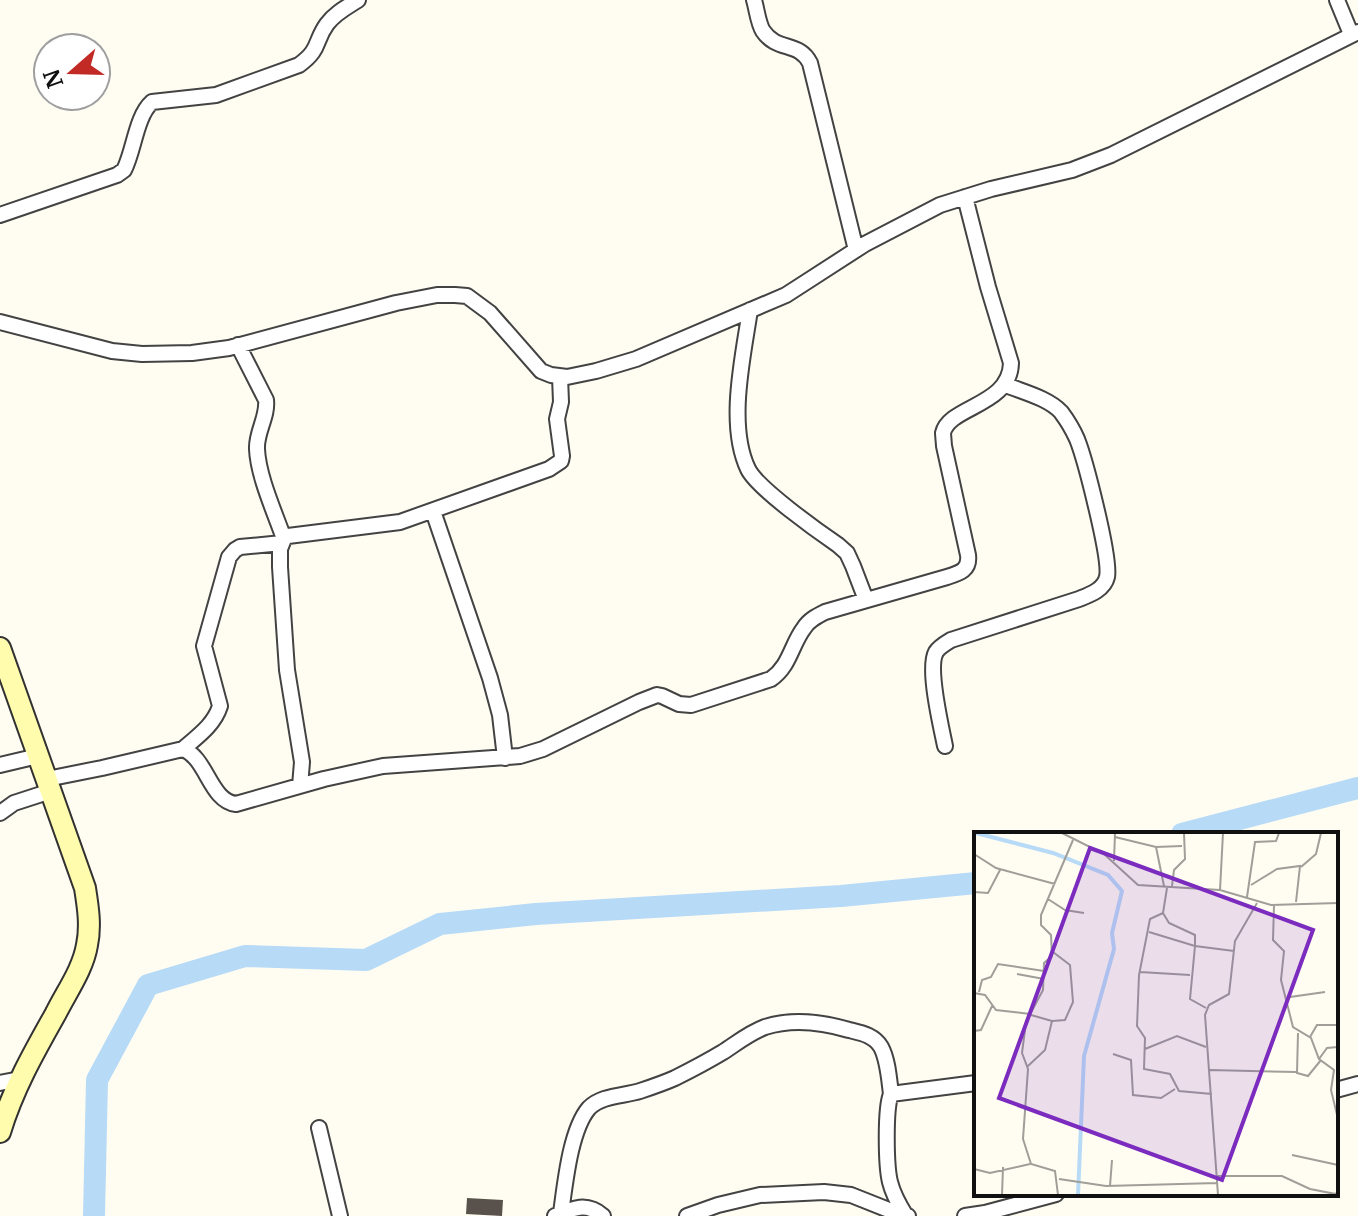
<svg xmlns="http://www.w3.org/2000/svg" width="1358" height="1216" font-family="Merriweather,serif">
	<rect width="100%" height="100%" fill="#fffdf2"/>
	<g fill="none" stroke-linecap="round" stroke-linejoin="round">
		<path stroke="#b7daf7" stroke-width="22" d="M 1182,834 L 1358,788
			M 94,1216 L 97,1080 L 148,985 L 245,956 L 366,960 L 440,924 L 536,914 L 841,896 L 976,883"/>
	</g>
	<path fill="#59524c" d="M 467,1198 L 503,1200 L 502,1216 L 466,1214 Z"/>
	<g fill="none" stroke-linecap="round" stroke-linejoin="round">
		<defs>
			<path id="minor" d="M 754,0 C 757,10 758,23 763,31 C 777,52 799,41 810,63 L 856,250
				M 1337,0 L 1351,34
				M 0,215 L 117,175 L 124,170 C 134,151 136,116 152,102 L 216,95 L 299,65 C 321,49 314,42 327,24 C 335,13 347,7 358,0
				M 750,310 C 743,357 727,425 748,469 C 757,488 819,532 838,545 L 847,553 L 853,566 L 866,600
				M 0,322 L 112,351 L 142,354 L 192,353 L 229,348 L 396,303 L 437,295 L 455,295 L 467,296 L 490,313 L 541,371 L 551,375 L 567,377 L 596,371 L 636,359 L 786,295 L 865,244 L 940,205 L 991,189 L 1072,170 L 1111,155 L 1358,32
				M 238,345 L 266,400 C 268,417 256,432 257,449 C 258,476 275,513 284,539
				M 433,511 L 490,678 L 500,715 L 505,758
				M 945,746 C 941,726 927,668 936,652 C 939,647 946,643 951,640 L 1079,599 C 1089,595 1104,590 1107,577 C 1111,559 1085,459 1077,439 C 1073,430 1067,420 1061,412 C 1048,398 1023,392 1006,385
				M 183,749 C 198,736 214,725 220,706 L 204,646 L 229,557 L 235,550 L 240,547 L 282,543
				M 0,765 L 38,756
				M 47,779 L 102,768 L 183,749 C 207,758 210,801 236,804 L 324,779 L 383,766 L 520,756 L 543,749 L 639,702 L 657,695 L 662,696 L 679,704 L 691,705 L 771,679 C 790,666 791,645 804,628 C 809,620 817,616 825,612 L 947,577 C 960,573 970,570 968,555 L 944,446 C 944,445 943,434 943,433 C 949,406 1010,406 1011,363 L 988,287 L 965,197
				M 300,786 L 302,762 L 287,670 L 280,567 L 280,549 L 284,539 L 288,536 L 400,522 L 549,469 L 561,461 L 562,456 L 557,419 L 561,402 L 560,377
				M 0,813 L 14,803 L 51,791
				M 0,1083 L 20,1079
				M 1336,1090 L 1358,1084
				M 319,1128 L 340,1216
				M 561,1213 C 565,1185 570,1130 589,1108 C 602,1095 624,1096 640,1091 C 652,1087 664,1083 675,1078 C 691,1070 708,1061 723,1052 C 737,1043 749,1033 765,1027 C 793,1018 822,1022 849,1030 C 861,1033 874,1035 881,1047 C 888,1060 889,1079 891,1094
				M 555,1216 C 573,1208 587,1202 603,1216
				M 687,1216 L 718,1205 L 760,1195 L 824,1192 L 851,1195 L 899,1214 L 908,1216
				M 906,1216 C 899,1205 893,1194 890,1182 C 886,1166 885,1108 891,1094 L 976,1083
				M 965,1216 L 985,1213 L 1056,1194"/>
			<path id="secondary" d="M 0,648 L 85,888 C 88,907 91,926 87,945 C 83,969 67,991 56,1013 C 34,1052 13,1089 0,1132"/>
		</defs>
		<use href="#minor" stroke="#434343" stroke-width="18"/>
		<use href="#secondary" stroke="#323232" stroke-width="24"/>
		<use href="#minor" stroke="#fff" stroke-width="14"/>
		<use href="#secondary" stroke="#fffcad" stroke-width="20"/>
	</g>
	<g transform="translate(974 832)">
		<rect width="364" height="364" fill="#fffdf2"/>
		<path fill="none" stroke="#b7daf7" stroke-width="4" d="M 2,1 L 79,21 L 134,43 L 148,59 L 138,101 L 140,117 L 110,224 L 104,363"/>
		<path fill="none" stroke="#9f9e98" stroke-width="2" d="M 88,1 L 130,22 L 164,53 L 246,58 L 297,73 L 364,71M 141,5 L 182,15 L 208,14M 182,15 L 190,54M 0,22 L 22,36 L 81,52M 140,29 L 141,1M 327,35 L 342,22 L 347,1M 277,53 L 303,37 L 326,34 L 322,70M 198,54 L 200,38 L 211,27 L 210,1M 193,56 L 189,81 L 176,87 L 165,143 L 163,194 L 171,206 L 170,237 L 196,242 L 205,259 L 238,262M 246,58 L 249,1M 0,60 L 14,61 L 26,38M 273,65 L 281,10 L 302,9 L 305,1M 74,67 L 91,78 L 110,81M 300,73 L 299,108 L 310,119 L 307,148 L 319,195 L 337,206 L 345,227 L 360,238 L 357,258 L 364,287M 189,81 L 195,91 L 221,103 L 221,113M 175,100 L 221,114 L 216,167 L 232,176M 221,114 L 260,119M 166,140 L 216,143M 43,142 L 70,147M 5,160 L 8,148 L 17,145 L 24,132 L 70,139M 0,161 L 11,163 L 22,178 L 56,182M 316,165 L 351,160M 78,189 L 91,188 L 99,170 L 96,133 L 79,120M 0,199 L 7,198 L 18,174M 324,201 L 323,241 L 334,244 L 347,228M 336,205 L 343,193 L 364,193M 171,217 L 203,204 L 232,215M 139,222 L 157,228 L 159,263 L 187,266 L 201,257M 345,227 L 353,216 L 364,215M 54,234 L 71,218 L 78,189 L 57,183M 236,238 L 322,240M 318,323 L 364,333M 0,337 L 16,341 L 56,332M 242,344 L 308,344 L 336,357 L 362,362 L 364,358M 85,347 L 132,354 L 243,351M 136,354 L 138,328M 28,363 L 29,335M 84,363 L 81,339 L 57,332 L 49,307 L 54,237 L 48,221 L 52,190 L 69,158 L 70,131 L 78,124 L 77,103 L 67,93 L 67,83 L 99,8M 244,363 L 231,183 L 235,173 L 255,162 L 261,109 L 283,71"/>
		<path fill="#7b2cbf" fill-opacity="0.15" stroke="#7b2cbf" stroke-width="4" d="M 116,16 L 339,98 L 248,348 L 25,266 Z"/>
		<rect width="364" height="364" fill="none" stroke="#101010" stroke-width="4"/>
	</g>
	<g transform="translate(72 72) rotate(250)"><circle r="38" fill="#ffffff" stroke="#9f9f9f" stroke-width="2"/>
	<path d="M0-6L14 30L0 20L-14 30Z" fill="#c22a26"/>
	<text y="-12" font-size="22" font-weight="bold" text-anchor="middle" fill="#101010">N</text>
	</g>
</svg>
